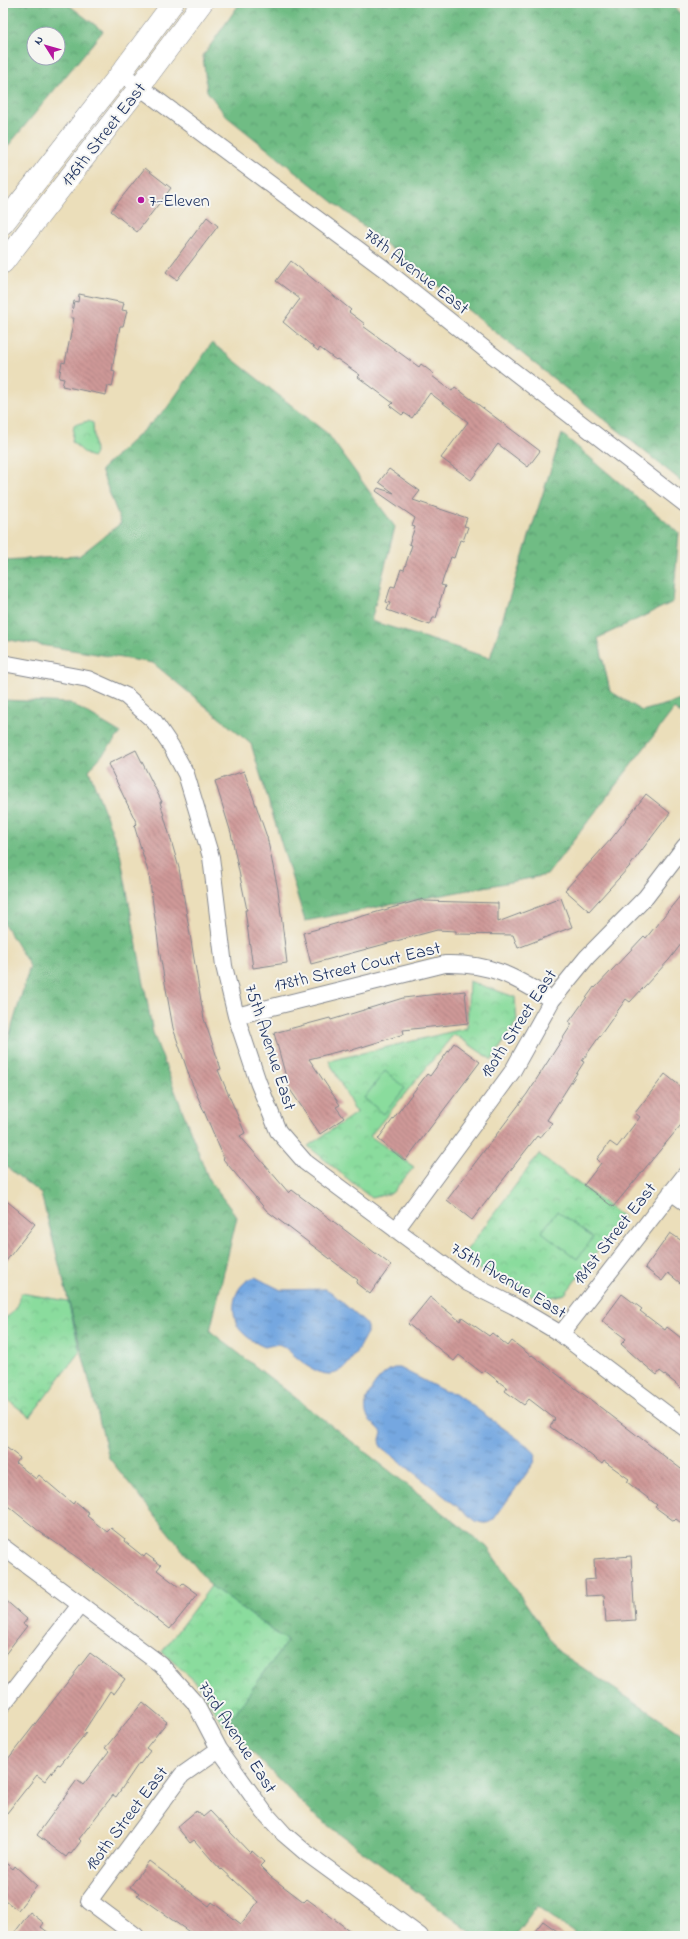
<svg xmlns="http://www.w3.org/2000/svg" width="688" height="1939" font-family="'Indie Flower',sans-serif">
	<defs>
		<pattern id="forest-crowns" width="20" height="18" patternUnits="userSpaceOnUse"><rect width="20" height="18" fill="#6fbc84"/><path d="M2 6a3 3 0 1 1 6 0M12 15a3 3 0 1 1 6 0" fill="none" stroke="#5a996f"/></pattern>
		<pattern id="park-crowns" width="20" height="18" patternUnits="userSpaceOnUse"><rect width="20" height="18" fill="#8adc9d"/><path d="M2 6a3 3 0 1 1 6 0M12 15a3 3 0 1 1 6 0" fill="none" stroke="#76bd8a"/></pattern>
		<pattern id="water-ripples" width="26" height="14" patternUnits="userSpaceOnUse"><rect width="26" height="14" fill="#74a7e0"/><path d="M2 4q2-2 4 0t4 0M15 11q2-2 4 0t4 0" fill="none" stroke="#5e88b9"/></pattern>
		<pattern id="building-back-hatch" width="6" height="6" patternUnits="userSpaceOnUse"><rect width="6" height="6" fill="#cf9998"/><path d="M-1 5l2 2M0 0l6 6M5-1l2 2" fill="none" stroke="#a77d7f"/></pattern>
	</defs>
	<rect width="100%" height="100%" fill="#f6f6f2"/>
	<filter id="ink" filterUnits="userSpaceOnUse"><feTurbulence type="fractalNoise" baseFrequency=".025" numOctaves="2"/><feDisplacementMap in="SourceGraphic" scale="8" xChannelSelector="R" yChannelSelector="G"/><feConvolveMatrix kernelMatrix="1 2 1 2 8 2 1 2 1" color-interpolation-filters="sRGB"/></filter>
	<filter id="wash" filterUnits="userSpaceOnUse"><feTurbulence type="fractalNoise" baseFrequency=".012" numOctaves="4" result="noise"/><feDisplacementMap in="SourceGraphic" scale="16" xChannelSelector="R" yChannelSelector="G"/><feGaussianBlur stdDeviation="0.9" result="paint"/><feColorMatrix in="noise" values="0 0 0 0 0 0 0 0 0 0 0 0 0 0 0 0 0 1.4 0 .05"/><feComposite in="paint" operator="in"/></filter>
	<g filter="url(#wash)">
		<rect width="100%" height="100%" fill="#ebdeba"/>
		<path fill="url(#forest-crowns)" stroke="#457671" fill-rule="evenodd" d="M 3,3 L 66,3 L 103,31 L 3,152 ZM 34,34 L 58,34 L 58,58 L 34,58 Z
			M 240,3 L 672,3 L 685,18 L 685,484 L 226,116 L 207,91 L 203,56 Z
			M 212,343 L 328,434 L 395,527 L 371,621 L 490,658 L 562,434 L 679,533 L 673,602 L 598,638 L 610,691 L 642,711 L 685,699 L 685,717 L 674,709 L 547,875 L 305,921 L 251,744 L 153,663 L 3,639 L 3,560 L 79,556 L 121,523 L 101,470 L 167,408 Z
			M 3,700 L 70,703 L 121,733 L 89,770 L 120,853 L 153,1033 L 209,1180 L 237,1217 L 210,1331 L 487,1547 L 559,1652 L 682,1734 L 685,1734 L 685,1936 L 578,1936 L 537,1906 L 514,1936 L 476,1936 L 314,1815 L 248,1748 L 230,1720 L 287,1641 L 211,1586 L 109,1458 L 41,1194 L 3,1164 L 3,1047 L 8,1040 L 30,966 L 3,922 Z"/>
		<path fill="url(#park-crowns)" stroke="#52867e" d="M 88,421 L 93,423 L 95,453 L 93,457 L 87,455 L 72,442 L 74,425 Z
			M 469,981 L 515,997 L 517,1021 L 492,1060 L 454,1034 L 370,1136 L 414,1167 L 392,1193 L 371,1198 L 308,1146 L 356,1113 L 329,1061 L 467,1028 Z
			M 539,1154 L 623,1217 L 565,1294 L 543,1299 L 522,1292 L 460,1259 Z
			M 21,1293 L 68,1301 L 80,1351 L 30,1417 L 3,1396 L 3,1319 C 15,1313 19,1306 21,1293 Z
			M 211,1586 L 287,1641 L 225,1727 L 197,1683 L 162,1652 Z"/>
		<path fill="#8adc9d" stroke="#52867e" d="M 385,1071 L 405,1088 L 384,1114 L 364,1098 Z
			M 557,1211 L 593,1238 L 577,1259 L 542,1232 Z"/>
		<path fill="url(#water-ripples)" stroke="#486b9f" d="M 255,1277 L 281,1290 L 325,1289 L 331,1292 L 365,1323 L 367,1327 L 367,1333 C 361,1343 350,1366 340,1371 C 321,1383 297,1357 283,1346 L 278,1344 L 265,1347 C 256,1344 243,1335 238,1327 C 229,1309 234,1283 255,1277 Z
			M 394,1368 L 400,1368 L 444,1391 L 455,1393 L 532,1449 L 536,1455 L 534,1463 L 494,1519 C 488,1524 484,1524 476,1521 L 381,1447 L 380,1439 L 382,1433 C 379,1426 370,1423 367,1416 C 360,1400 379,1373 394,1368 Z"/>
		<g id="blocks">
			<path fill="url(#building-back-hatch)" d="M 145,168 L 171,188 L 137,232 L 111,211 Z
				M 207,217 L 218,226 L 177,280 L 166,272 Z
				M 291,261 L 351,310 L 349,312 L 365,324 L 363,326 L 419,367 L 421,364 L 434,374 L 432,376 L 452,391 L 455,387 L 540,451 L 528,467 L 498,444 L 471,480 L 441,458 L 468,422 L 430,393 L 412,418 L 404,413 L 402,415 L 390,406 L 393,403 L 358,377 L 360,375 L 337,359 L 336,360 L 320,348 L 318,351 L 283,322 L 300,299 L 276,281 Z
				M 79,294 L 124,303 L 122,310 L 127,311 L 123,326 L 120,326 L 115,353 L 112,371 L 115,372 L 112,387 L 108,386 L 106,395 L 62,386 L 64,379 L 59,378 L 62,362 L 65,363 L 74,318 L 71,318 L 74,301 L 78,302 Z
				M 389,469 L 420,491 L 413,500 L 467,518 L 464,526 L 468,527 L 463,541 L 460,540 L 454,558 L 451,557 L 441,585 L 445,586 L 439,604 L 440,605 L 436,618 L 433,618 L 430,625 L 387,610 L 390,603 L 386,602 L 391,586 L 395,587 L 401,569 L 404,570 L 412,545 L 409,544 L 415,527 L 412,526 L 415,518 L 376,491 L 378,488 L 394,493 L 379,482 Z
				M 136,750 L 162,802 L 160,802 L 179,868 L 204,1019 L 221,1069 L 218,1070 L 245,1133 L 240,1136 L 289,1193 L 292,1190 L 391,1265 L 370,1294 L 356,1283 L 358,1280 L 267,1211 L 223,1159 L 224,1158 L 191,1081 L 173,1028 L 160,955 L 149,875 L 134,825 L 137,824 L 108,764 Z
				M 244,771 L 267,837 L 278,890 L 287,963 L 253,968 L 245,910 L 247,910 L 231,833 L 215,781 Z
				M 646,794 L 670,813 L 629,867 L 589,911 L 565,890 L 612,838 Z
				M 685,890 L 685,939 L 669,960 L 630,1002 L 626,999 L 582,1061 L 584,1062 L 547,1120 L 552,1123 L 540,1138 L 537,1136 L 472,1220 L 447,1200 L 527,1094 L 572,1024 L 569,1022 L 594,987 L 595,988 L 644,936 L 646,938 Z
				M 561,898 L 572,927 L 518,948 L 513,935 L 456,934 L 456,931 L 437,930 L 311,964 L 303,933 L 423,899 L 424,901 L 498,903 L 498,922 Z
				M 465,991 L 468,1023 L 403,1030 L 404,1034 L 349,1051 L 348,1049 L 309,1059 L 340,1105 L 336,1107 L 344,1118 L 320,1134 L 289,1088 L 274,1033 L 330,1018 L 331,1020 L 403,998 Z
				M 454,1043 L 480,1062 L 405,1161 L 378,1139 L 427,1074 L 430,1076 Z
				M 665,1074 L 685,1090 L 685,1120 L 613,1207 L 584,1185 L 601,1163 L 597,1159 L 610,1142 L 617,1147 L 640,1117 L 635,1113 Z
				M 3,1198 L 35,1224 L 3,1265 Z
				M 670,1233 L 685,1243 L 685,1287 L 668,1273 L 662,1281 L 645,1268 Z
				M 622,1294 L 642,1309 L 640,1311 L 665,1330 L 667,1327 L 685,1341 L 685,1391 L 660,1371 L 657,1375 L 640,1361 L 621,1344 L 626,1339 L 602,1321 Z
				M 430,1297 L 460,1321 L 462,1317 L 489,1336 L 492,1333 L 508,1346 L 512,1341 L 531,1356 L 532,1355 L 685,1472 L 685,1526 L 676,1519 L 674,1521 L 655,1507 L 657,1505 L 627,1482 L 629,1479 L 604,1461 L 602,1464 L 570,1439 L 569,1440 L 550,1427 L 555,1419 L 529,1399 L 524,1405 L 505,1391 L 507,1388 L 484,1370 L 482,1373 L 459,1355 L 454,1361 L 408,1324 Z
				M 3,1445 L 20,1458 L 16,1463 L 36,1479 L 39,1475 L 73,1504 L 75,1501 L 89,1513 L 87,1516 L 107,1532 L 111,1528 L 125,1539 L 124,1541 L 144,1557 L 146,1554 L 161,1565 L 157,1570 L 179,1587 L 183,1583 L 198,1594 L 170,1629 L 81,1560 L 40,1532 L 3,1502 Z
				M 631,1556 L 635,1620 L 606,1622 L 604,1595 L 586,1596 L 585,1580 L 595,1579 L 594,1559 Z
				M 3,1598 L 27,1619 L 23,1624 L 27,1626 L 3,1657 Z
				M 90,1653 L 125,1679 L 114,1694 L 110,1691 L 84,1731 L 86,1733 L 60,1765 L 58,1764 L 45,1781 L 37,1775 L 3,1818 L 3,1756 L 8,1759 Z
				M 143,1702 L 167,1722 L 146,1748 L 150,1751 L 140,1764 L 139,1763 L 116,1797 L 113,1795 L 79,1839 L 81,1841 L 71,1854 L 69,1853 L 66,1857 L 37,1835 L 77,1780 L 83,1785 L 109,1751 L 105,1748 Z
				M 196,1811 L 197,1813 L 199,1812 L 203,1817 L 210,1811 L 250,1853 L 252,1851 L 264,1862 L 260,1866 L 271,1877 L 304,1902 L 307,1899 L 357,1936 L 195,1936 L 137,1895 L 139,1893 L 130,1887 L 149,1861 L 209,1906 L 212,1902 L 241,1924 L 258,1902 L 222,1869 L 221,1870 L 194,1840 L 190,1843 L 177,1827 Z
				M 3,1861 L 13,1869 L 15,1866 L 37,1886 L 18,1910 L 3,1899 Z
				M 30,1912 L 44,1923 L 41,1927 L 53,1936 L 12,1936 Z
				M 543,1921 L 564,1936 L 531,1936 Z"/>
		</g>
	</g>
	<g filter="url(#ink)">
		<use href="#blocks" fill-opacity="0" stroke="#83868c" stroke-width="1"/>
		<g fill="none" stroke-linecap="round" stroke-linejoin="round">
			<defs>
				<path id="minor" d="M 121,73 L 383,268 L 486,350 L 685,504
					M 3,663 L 88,679 L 126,696 L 154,721 L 171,746 L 186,774 L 211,857 L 224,966 L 236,1016 L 258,1082 L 278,1131 L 305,1162 L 468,1283 L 514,1306 L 561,1334 L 685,1428
					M 236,1016 L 445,964 C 491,963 513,976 552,1000
					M 671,1192 L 685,1202
					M 396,1230 L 512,1072 L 552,1000 L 587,957 L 646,897 L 685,846
					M 561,1334 L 685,1175
					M 3,1547 L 160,1664 L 195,1703 L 219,1749 L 264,1812 L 284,1834 L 305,1852 L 420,1936
					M 3,1704 L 80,1605
					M 136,1936 L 89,1901 L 182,1775 L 219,1749"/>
				<path id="major" d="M 3,224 L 121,73 L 173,3
					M 3,263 L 140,86 L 202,3"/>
			</defs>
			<use href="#minor" stroke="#83868c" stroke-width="18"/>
			<use href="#major" stroke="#83868c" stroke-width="22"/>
			<use href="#minor" stroke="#fff" stroke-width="16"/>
			<use href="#major" stroke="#fff" stroke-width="21"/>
		</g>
	</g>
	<circle fill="#b5179e" stroke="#f6f6f2" stroke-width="1.5" cx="141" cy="200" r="4"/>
	<g text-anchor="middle" stroke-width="4" stroke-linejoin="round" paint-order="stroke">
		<g font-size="18" fill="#1b2f5e" stroke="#f6f6f2">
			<text transform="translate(103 134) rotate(-52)" y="6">176th Street East</text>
			<text transform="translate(417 271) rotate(38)" y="6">78th Avenue East</text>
			<text transform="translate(357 966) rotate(-13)" y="6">178th Street Court East</text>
			<text transform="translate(518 1023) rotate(-57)" y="6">180th Street East</text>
			<text transform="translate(271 1047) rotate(72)" y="6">75th Avenue East</text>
			<text transform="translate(614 1233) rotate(-52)" y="6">181st Street East</text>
			<text transform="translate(509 1280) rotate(31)" y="6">75th Avenue East</text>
			<text transform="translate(238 1737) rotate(57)" y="6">73rd Avenue East</text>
			<text transform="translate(126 1818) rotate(-53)" y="6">180th Street East</text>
		</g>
		<g font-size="18" fill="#1b2f5e" stroke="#f6f6f2" text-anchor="start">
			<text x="149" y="206">7-Eleven</text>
		</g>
	</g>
	<rect width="688" height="1939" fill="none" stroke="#f6f6f2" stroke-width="16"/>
	<g transform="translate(46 46) rotate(307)"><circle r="19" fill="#f6f6f2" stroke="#9ea6b7"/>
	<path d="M0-3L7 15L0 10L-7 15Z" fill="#b5179e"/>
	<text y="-6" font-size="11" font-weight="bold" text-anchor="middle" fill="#1b2f5e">N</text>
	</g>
</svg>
